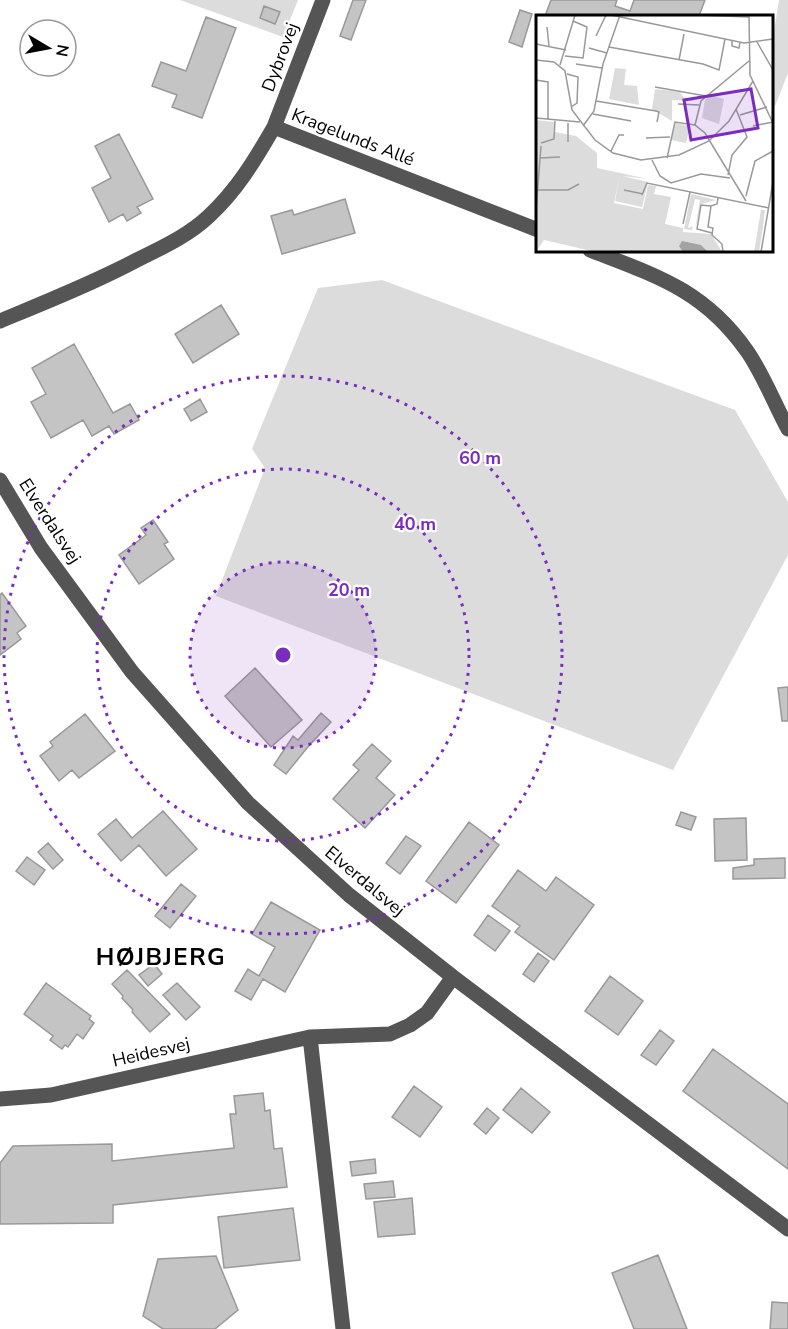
<svg xmlns="http://www.w3.org/2000/svg" width="788" height="1329" font-family="'Nunito Sans',sans-serif">
	<rect width="100%" height="100%" fill="#fff"/>
	<path fill="#dcdcdc" d="M 180,0 L 298,0 L 283,37 Z
		M 779,0 L 788,0 L 788,73 L 772,114 L 772,44 Z
		M 382,280 L 735,410 L 788,502 L 788,555 L 673,770 L 216,596 L 265,468 L 252,449 L 318,288 Z"/>
	<path fill="#c4c4c4" stroke="#999" stroke-width="1.5" d="M 353,0 L 366,0 L 351,40 L 340,36 Z
		M 551,0 L 617,0 L 615,6 L 630,11 L 634,0 L 705,0 L 699,16 L 545,16 Z
		M 264,6 L 280,12 L 275,24 L 260,18 Z
		M 520,10 L 532,14 L 522,47 L 509,42 Z
		M 206,17 L 236,28 L 202,118 L 172,107 L 177,95 L 152,86 L 161,62 L 186,71 Z
		M 119,134 L 153,199 L 137,207 L 141,213 L 127,221 L 123,214 L 109,222 L 92,188 L 111,178 L 95,146 Z
		M 345,199 L 355,233 L 282,254 L 271,216 L 292,210 L 294,215 Z
		M 221,305 L 239,334 L 193,363 L 175,334 Z
		M 74,344 L 113,413 L 130,404 L 139,420 L 114,434 L 109,426 L 92,436 L 83,420 L 51,438 L 31,402 L 46,394 L 32,368 Z
		M 200,399 L 207,412 L 191,421 L 184,409 Z
		M 153,520 L 168,542 L 164,544 L 174,559 L 139,584 L 119,555 L 146,535 L 141,528 Z
		M 2,593 L 26,626 L 17,633 L 21,639 L 0,655 L 0,595 Z
		M 255,668 L 302,720 L 271,747 L 225,696 Z
		M 788,687 L 788,721 L 782,721 L 778,688 Z
		M 321,713 L 331,722 L 307,748 L 286,774 L 274,765 L 293,736 L 298,740 Z
		M 85,714 L 115,751 L 79,778 L 72,770 L 59,781 L 40,756 L 53,746 L 50,742 Z
		M 372,744 L 391,761 L 376,778 L 395,795 L 365,828 L 333,799 L 359,770 L 353,765 Z
		M 163,811 L 197,849 L 166,876 L 139,845 L 121,861 L 98,834 L 116,819 L 132,838 Z
		M 681,812 L 696,817 L 691,830 L 676,825 Z
		M 746,818 L 747,860 L 715,861 L 714,819 Z
		M 469,822 L 499,845 L 456,903 L 426,881 Z
		M 406,836 L 421,846 L 400,874 L 386,863 Z
		M 48,843 L 63,860 L 53,869 L 38,852 Z
		M 27,857 L 45,870 L 34,885 L 16,871 Z
		M 785,858 L 785,878 L 733,879 L 733,868 L 754,865 L 754,859 Z
		M 518,870 L 546,891 L 556,877 L 594,905 L 554,960 L 515,932 L 520,926 L 492,906 Z
		M 181,884 L 196,896 L 170,928 L 155,916 Z
		M 271,902 L 320,930 L 285,992 L 263,979 L 251,1000 L 235,991 L 248,969 L 259,976 L 275,947 L 252,934 Z
		M 488,915 L 510,931 L 495,951 L 474,935 Z
		M 538,953 L 549,961 L 534,982 L 523,974 Z
		M 154,964 L 162,974 L 148,986 L 139,975 Z
		M 127,970 L 170,1014 L 150,1032 L 132,1012 L 133,1010 L 122,998 L 123,996 L 112,984 Z
		M 610,976 L 643,1001 L 618,1035 L 585,1011 Z
		M 46,983 L 91,1016 L 89,1019 L 94,1023 L 83,1039 L 77,1034 L 68,1047 L 65,1045 L 62,1049 L 50,1040 L 53,1036 L 24,1014 Z
		M 177,983 L 200,1007 L 186,1020 L 163,995 Z
		M 660,1030 L 674,1041 L 656,1065 L 641,1055 Z
		M 713,1049 L 788,1104 L 788,1169 L 683,1091 Z
		M 414,1086 L 442,1107 L 420,1137 L 392,1117 Z
		M 521,1088 L 550,1112 L 532,1133 L 503,1110 Z
		M 263,1093 L 265,1111 L 270,1110 L 274,1149 L 282,1148 L 287,1187 L 113,1205 L 113,1223 L 0,1224 L 0,1163 L 13,1146 L 112,1144 L 112,1161 L 234,1148 L 230,1114 L 236,1114 L 234,1096 Z
		M 487,1108 L 499,1118 L 486,1134 L 474,1124 Z
		M 375,1159 L 376,1173 L 352,1176 L 350,1162 Z
		M 393,1181 L 395,1197 L 366,1199 L 364,1184 Z
		M 412,1198 L 415,1234 L 378,1237 L 374,1202 Z
		M 293,1208 L 300,1260 L 224,1268 L 218,1217 Z
		M 658,1255 L 687,1329 L 634,1329 L 612,1273 Z
		M 216,1256 L 238,1310 L 215,1329 L 163,1329 L 143,1316 L 158,1259 Z
		M 772,1302 L 788,1303 L 788,1329 L 770,1329 Z"/>
	<g fill="none" stroke-linecap="round" stroke-linejoin="round">
		<path stroke="#555" stroke-width="15" d="M 274,127 L 323,0
			M 590,250 C 657,276 704,290 747,351 C 763,374 775,405 788,429
			M 0,321 C 46,302 91,284 135,261 C 161,248 188,236 209,216 C 237,190 255,160 274,127 L 538,230
			M 0,480 L 41,548 L 132,672 L 248,803 L 349,895 L 453,977 L 788,1229
			M 310,1037 L 343,1329
			M 0,1099 L 51,1095 L 310,1037 L 390,1034 L 410,1025 L 427,1013 L 453,977"/>
	</g>
	<circle cx="283" cy="655" r="93" fill="#7b2cbf" fill-opacity=".12"/>
	<g fill="none" stroke="#7b2cbf" stroke-width="3" stroke-dasharray="3 6">
		<circle cx="283" cy="655" r="93"/>
		<circle cx="283" cy="655" r="186"/>
		<circle cx="283" cy="655" r="279"/>
	</g>
	<g text-anchor="middle" stroke-width="4.5" stroke-linejoin="round" paint-order="stroke">
		<g font-size="18" fill="#000" stroke="#fff">
			<text transform="translate(280 57) rotate(-69)" y="6">Dybrovej</text>
			<text transform="translate(353 137) rotate(21)" y="6">Kragelunds Allé</text>
			<text transform="translate(50 521) rotate(57)" y="6">Elverdalsvej</text>
			<text transform="translate(365 881) rotate(40)" y="6">Elverdalsvej</text>
			<text transform="translate(151 1052) rotate(-13)" y="6">Heidesvej</text>
		</g>
		<g font-size="24" font-weight="bold" letter-spacing="1.5" fill="#000" stroke="#fff">
			<text x="161" y="965">HØJBJERG</text>
		</g>
	</g>
	<g transform="translate(536 15)">
		<rect width="237" height="237" fill="#fff"/>
		<path d="M 79,53 L 90,54 L 88,70 L 101,71 L 103,90 L 73,84 ZM 119,74 L 144,77 L 148,83 L 159,86 L 136,85 L 136,106 L 116,94 ZM 174,80 L 188,84 L 183,109 L 166,103 L 169,85 ZM 0,105 L 19,107 L 19,117 L 40,121 L 61,138 L 61,153 L 112,164 L 86,161 L 112,167 L 106,192 L 79,186 L 84,160 L 78,188 L 107,194 L 112,170 L 120,171 L 118,179 L 135,182 L 129,209 L 147,213 L 147,217 L 175,219 L 186,237 L 60,237 L 8,225 L 0,237 ZM 140,108 L 154,111 L 150,128 L 135,125 ZM 155,179 L 180,185 L 165,189 L 159,215 L 164,185 L 159,184 L 152,213 L 157,211 L 156,215 L 148,214 ZM 225,195 L 229,195 L 227,212 L 223,237 L 218,237 Z" fill="#dcdcdc"/>
		<path d="M 146,226 L 165,230 L 172,237 L 147,237 L 143,231 Z" fill="#a3a3a3"/>
		<path fill="none" stroke="#999" stroke-width="1.5" d="M 75,0 L 208,28 L 237,24M 161,0 L 213,2M 213,0 L 214,60 L 237,108M 11,12 L 13,31M 60,21 L 70,0M 196,25 L 196,31 L 203,33 L 204,27M 221,27 L 237,55M 0,29 L 30,35M 73,32 L 167,49 L 183,55 L 189,24M 53,33 L 71,38M 29,41 L 47,43 L 51,12 L 37,6M 0,45 L 18,47 L 29,56 L 36,95 L 59,125 L 77,138 L 105,145 L 143,140 L 173,126 L 193,106 L 217,66M 143,45 L 148,19M 40,49 L 66,53M 24,50 L 39,0M 31,59 L 42,62 L 41,88 L 35,92M 0,65 L 12,67 L 12,105M 119,72 L 170,81M 60,86 L 120,96 L 123,97 L 121,107M 142,89 L 163,90M 57,99 L 95,106M 204,100 L 231,92M 0,103 L 44,107M 32,108 L 32,127M 47,111 L 58,96 L 67,49 L 84,0M 217,111 L 237,107M 110,123 L 134,122M 5,128 L 18,124 L 19,106M 75,136 L 83,120 L 88,120M 4,143 L 24,142M 131,143 L 139,107 L 159,110M 116,145 L 124,161 L 135,168 L 165,159 L 194,163M 192,160 L 196,140 L 211,122 L 200,94M 2,175 L 32,175 L 43,169M 88,175 L 107,179M 106,180 L 111,168 L 233,193M 210,181 L 219,146 L 237,136M 182,183 L 181,189 L 175,191 L 172,212 L 177,213 L 176,220 L 186,229 L 187,237M 210,186 L 169,118 L 159,110 L 165,86 L 213,46M 175,191 L 165,190 L 161,214 L 176,218M 0,195 L 5,131M 147,209 L 154,177M 225,237 L 237,167"/>
		<path fill="#7b2cbf" fill-opacity="0.15" stroke="#7b2cbf" stroke-width="3" d="M 215,74 L 222,113 L 155,125 L 148,85 Z"/>
		<rect width="237" height="237" fill="none" stroke="#000" stroke-width="3"/>
	</g>
	<circle cx="283" cy="655" r="9" fill="#7b2cbf" stroke="#fff" stroke-width="3"/>
	<g font-size="18" text-anchor="middle" font-weight="bold" fill="#7b2cbf" stroke="#fff" stroke-width="4.5" stroke-linejoin="round" paint-order="stroke">
		<text x="480" y="464">60 m</text>
		<text x="415" y="530">40 m</text>
		<text x="349" y="596">20 m</text>
	</g>
	<g transform="translate(48 48) rotate(100)"><circle r="28" fill="#ffffff" stroke="#999999" stroke-width="1.5"/>
	<path d="M0-4.5L10 22L0 15L-10 22Z" fill="#000000"/>
	<text y="-9" font-size="16" font-weight="bold" text-anchor="middle" fill="#000000">N</text>
	</g>
</svg>
